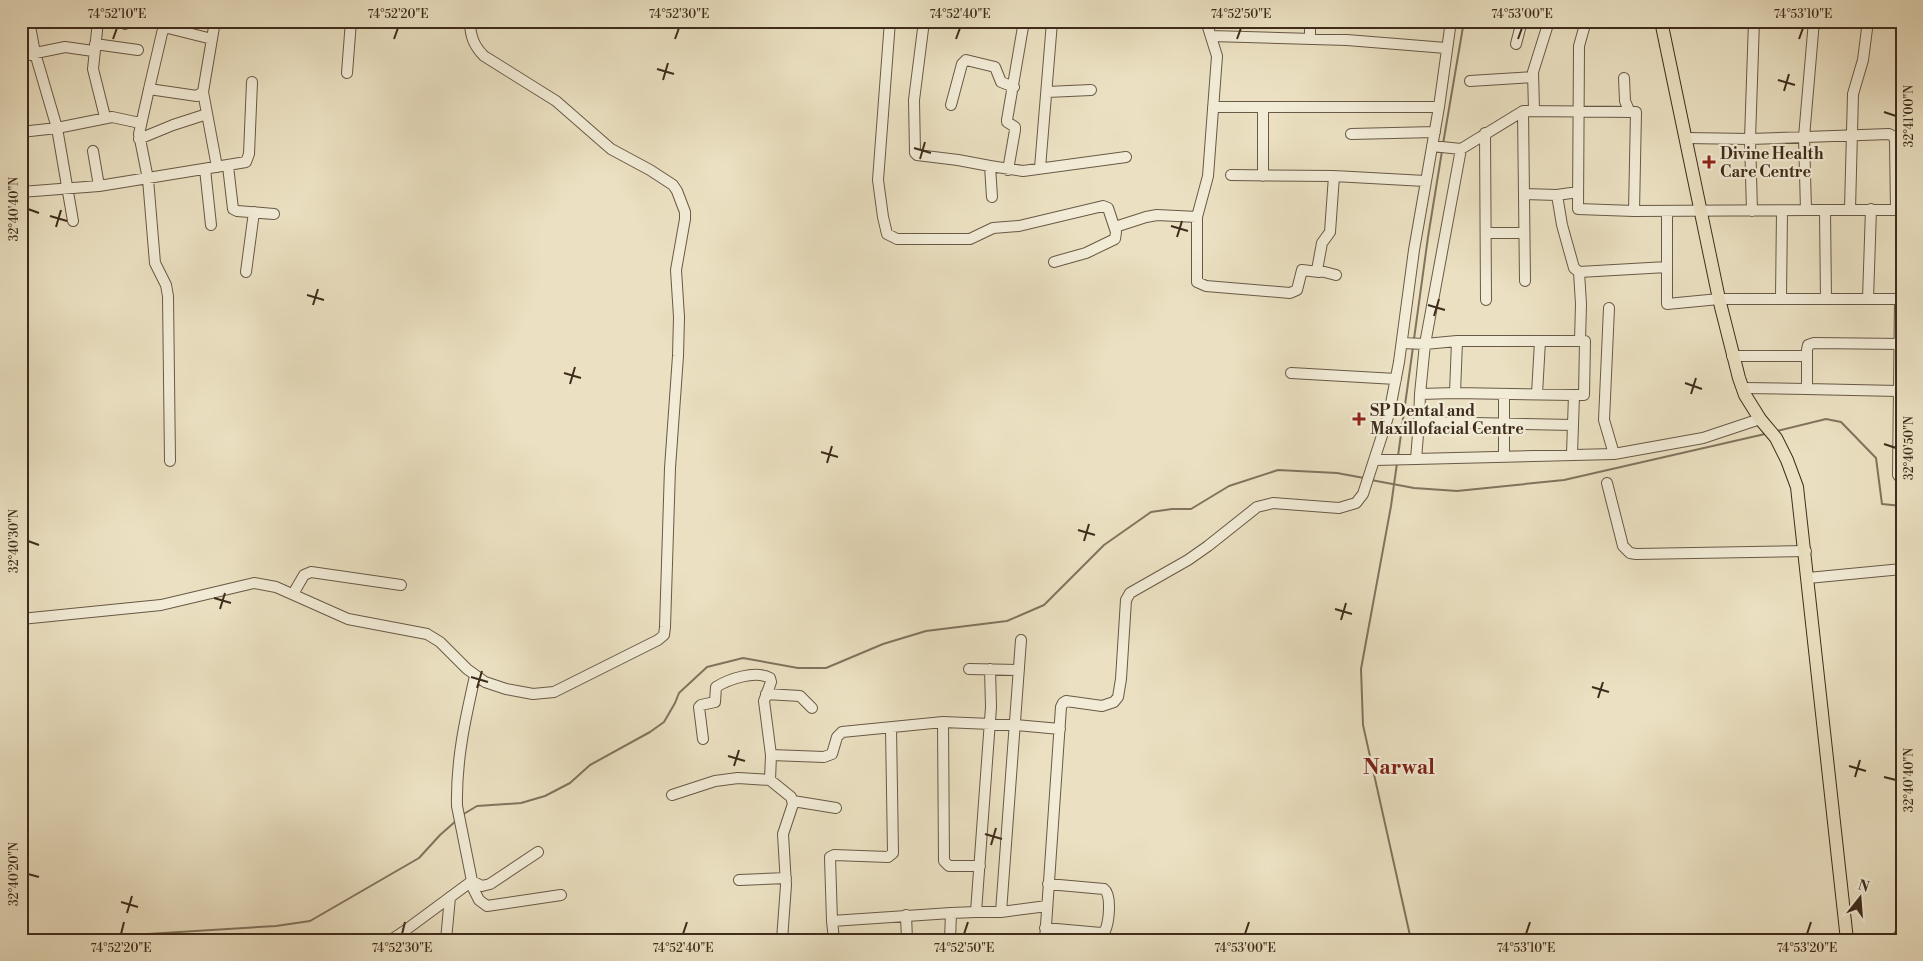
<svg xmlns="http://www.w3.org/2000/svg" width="1923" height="961" font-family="'Libre Bodoni',serif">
	<rect width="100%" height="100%" fill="#ebe1c2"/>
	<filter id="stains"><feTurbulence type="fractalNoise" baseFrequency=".004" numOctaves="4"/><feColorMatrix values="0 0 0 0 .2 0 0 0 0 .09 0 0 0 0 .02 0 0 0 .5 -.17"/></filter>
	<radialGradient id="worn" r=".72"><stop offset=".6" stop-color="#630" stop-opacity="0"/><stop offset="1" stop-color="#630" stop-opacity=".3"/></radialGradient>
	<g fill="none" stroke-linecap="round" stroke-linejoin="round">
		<path stroke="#82735e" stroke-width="2" d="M 1443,144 L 1464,21
			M 1414,339 L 1428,237 L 1442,151
			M 1777,431 L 1826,419 L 1841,422 L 1876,458 L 1882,504 L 1902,506
			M 1398,456 L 1413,347
			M 1397,463 L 1391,506 L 1361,669 L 1363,725 L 1411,940
			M 1371,480 L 1414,488 L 1457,491 L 1564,480 L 1765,434
			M 462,815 L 477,806 L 521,803 L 545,796 L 570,783 L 590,765 L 650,732 L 664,722 L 675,703 L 679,693 L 707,667 L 743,658 L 798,668 L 826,668 L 883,644 L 926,631 L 1007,621 L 1044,605 L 1104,545 L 1151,512 L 1172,509 L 1191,509 L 1229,486 L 1278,470 L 1337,473 L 1364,478
			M 128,940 L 147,934 L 276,926 L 310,921 L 419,858 L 440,835 L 457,820"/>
		<defs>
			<path id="minor" d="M 29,21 L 35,53 L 57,128 L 73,221
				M 98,21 L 93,69 L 105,117
				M 890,21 L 878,180 L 883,217 L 887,234 L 897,239 L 970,239 L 993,228 L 1019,226 L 1103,206 L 1108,208 L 1116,232 L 1115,239 L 1086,253 L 1054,262
				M 1206,21 L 1217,56 L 1208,176 L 1197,217 L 1197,282 L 1206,286 L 1290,293 L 1297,290 L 1302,270 L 1319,272
				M 1310,21 L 1310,38
				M 1586,21 L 1579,46 L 1578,209 L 1634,211
				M 1024,23 L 1053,21
				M 125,24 L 125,21
				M 923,29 L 914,100 L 915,153 L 917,155 L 958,160 L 990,166
				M 1211,36 L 1347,40 L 1446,48
				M 95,44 L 138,50
				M 1516,44 L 1522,21
				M 21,56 L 65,47 L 93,51
				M 347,73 L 351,21
				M 1624,78 L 1625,101 L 1628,108 L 1626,112
				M 1470,81 L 1533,77
				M 149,89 L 163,29 L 168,28 L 212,39
				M 203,92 L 217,167
				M 1047,92 L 1091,90
				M 951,105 L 962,64 L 966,60 L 995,67 L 1001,82 L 1014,87
				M 1213,107 L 1439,107
				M 1263,107 L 1263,176
				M 1534,110 L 1533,72 L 1549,21
				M 1523,111 L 1525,281
				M 21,132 L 57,128 L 112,117 L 140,123
				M 1485,133 L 1486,300
				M 1351,134 L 1435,132
				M 1686,138 L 1750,139 L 1889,134 L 1893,136 L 1895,140 L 1896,210
				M 139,139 L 173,125 L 207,114
				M 1432,146 L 1461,149 L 1523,111 L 1636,112 L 1634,211 L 1806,210 L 1804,137 L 1814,21
				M 93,151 L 99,186
				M 228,166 L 233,209 L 237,211 L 274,214
				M 1040,168 L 1052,22
				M 205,169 L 211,225
				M 1008,170 L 1015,130 L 1015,127 L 1007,122 L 1007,120 L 1024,21
				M 1231,175 L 1334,176 L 1425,181
				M 1334,176 L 1330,232 L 1322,243 L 1317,270 L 1336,275
				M 21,192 L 99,186 L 246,162 L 249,154 L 252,82
				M 1524,194 L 1557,195 L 1578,192
				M 1557,195 L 1562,225 L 1574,268 L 1579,272
				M 992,197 L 990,166 L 1023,171 L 1126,157
				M 1850,209 L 1853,94 L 1863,60 L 1868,21
				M 1871,209 L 1868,299 L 1902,299
				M 1806,210 L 1902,210
				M 1825,210 L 1826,299
				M 1667,211 L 1667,304 L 1719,299 L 1868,299
				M 1752,211 L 1750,139 L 1754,21
				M 1115,227 L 1146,217 L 1157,215 L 1197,217
				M 1486,233 L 1524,233
				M 246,272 L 254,212
				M 1781,298 L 1782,211
				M 1900,299 L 1898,475 L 1902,480
				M 1609,308 L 1604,420 L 1614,454
				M 1580,341 L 1581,304 L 1579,272 L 1667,267
				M 1402,343 L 1425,344 L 1461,149
				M 1732,356 L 1806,356
				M 1291,373 L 1396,379
				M 1742,388 L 1807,389
				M 1898,391 L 1807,389 L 1807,350 L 1808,345 L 1814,343 L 1902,344
				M 1455,393 L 1457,341
				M 1420,394 L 1419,422 L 1573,425
				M 1537,394 L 1540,341
				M 1572,454 L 1574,395 L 1455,393 L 1420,394 L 1425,344 L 1457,341 L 1585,341 L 1584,395 L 1574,395
				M 1504,456 L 1504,394
				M 1416,459 L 1419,422
				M 1375,460 L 1614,454 L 1703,438 L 1760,419
				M 170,461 L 168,296 L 166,285 L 155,263 L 148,179 L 139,134 L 149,89 L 197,96 L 203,92 L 215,21
				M 1607,483 L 1623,546 L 1630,553 L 1636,554 L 1806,551
				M 1808,578 L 1902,569
				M 293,594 L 304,575 L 311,572 L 401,585
				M 21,619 L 161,605 L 254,583 L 276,587 L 348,619 L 427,634 L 440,642 L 467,669 L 485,682 L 506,689 L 533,694 L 554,692 L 658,640 L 664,635 L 665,627 L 670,468 L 678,356 L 679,317 L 676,270 L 685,219 L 685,212 L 677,191 L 673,185 L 650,170 L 611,149 L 556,101 L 484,56 C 474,46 470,36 470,21
				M 969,669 L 1019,670
				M 766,694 L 800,696 L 812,708
				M 943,722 L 944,861 L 949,866 L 980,866
				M 703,739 L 699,707 L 701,705 L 715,702 L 716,687 C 729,679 755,670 770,678 L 771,682 L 764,701 L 771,755 L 770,780
				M 771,755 L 824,757 L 832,754 L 837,737 L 842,732 L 943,722 L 1015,725 L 1060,729
				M 672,795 L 715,781 L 738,778 L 770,780 L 791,797 L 793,804 L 783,834 L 786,885 L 782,940
				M 793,801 L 836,808
				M 739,880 L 786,878
				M 472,881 L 482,886 L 490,884 L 538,852
				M 471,884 L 479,900 L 487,906 L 561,895
				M 976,912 L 1001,912 L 1021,640
				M 1001,912 L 1047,906
				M 906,915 L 907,940
				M 832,921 L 830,857 L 834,855 L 888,857 L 893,853 L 891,728
				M 1045,928 L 1101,933 L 1105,931 C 1109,922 1112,895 1104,889 L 1048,884
				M 391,940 L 403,932 L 472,881 L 457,806 C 456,760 465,720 475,676
				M 446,940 L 450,897
				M 834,940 L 832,921 L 951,913
				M 950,940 L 951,913 L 976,912 L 991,707 L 990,669
				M 1045,940 L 1061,707 L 1063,703 L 1066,701 L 1102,706 L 1114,702 L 1118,697 L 1121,679 L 1126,600 L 1130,593 L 1188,560 L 1208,546 L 1257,507 L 1273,503 L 1339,508 L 1356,503 L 1363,494 L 1389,414 L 1399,362 L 1414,250 L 1439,107 L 1451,21
				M 1897,940 L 1902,930"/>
			<path id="major" d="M 1661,21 L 1719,299 L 1739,378 L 1745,395 L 1760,419 L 1776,438 L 1787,460 L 1797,487 L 1847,940"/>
		</defs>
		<use href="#minor" stroke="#695946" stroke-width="12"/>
		<use href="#major" stroke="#3e2c1c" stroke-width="14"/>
		<use href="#minor" stroke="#f2ecd7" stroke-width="10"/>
		<use href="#major" stroke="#ebe1c2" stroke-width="12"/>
	</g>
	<path fill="none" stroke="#3e2c1c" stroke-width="2" d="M 113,39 L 117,28M 394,39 L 398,28M 675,39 L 679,28M 956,39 L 960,28M 1237,39 L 1241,28M 1518,39 L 1522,28M 1799,39 L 1803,28M 657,69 L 674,74M 663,80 L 668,63M 1778,80 L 1795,85M 1784,91 L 1789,74M 1884,112 L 1896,116M 914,148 L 931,153M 920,159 L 925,142M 28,209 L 39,213M 50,216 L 67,221M 1171,226 L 1188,231M 56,227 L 61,210M 1177,237 L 1182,221M 307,295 L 324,300M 313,305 L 318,289M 1428,305 L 1445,310M 1434,316 L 1439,299M 564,373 L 581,378M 1685,383 L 1702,389M 570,384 L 575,367M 1691,394 L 1696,378M 1884,444 L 1896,448M 821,452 L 838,457M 827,463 L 832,446M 1078,530 L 1095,535M 28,541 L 39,545M 1084,541 L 1089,524M 214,598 L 231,603M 220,609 L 225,593M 1335,609 L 1352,614M 1341,620 L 1346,603M 471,677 L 488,682M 1592,687 L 1609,692M 477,688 L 482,671M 1598,698 L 1603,682M 728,756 L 745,761M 734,766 L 739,750M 1849,766 L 1866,771M 1855,777 L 1860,760M 1884,777 L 1896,780M 985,834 L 1002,839M 991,845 L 996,828M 28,874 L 39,877M 121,902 L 138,907M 127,913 L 132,896M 121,934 L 124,922M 402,934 L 405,922M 683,934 L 687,922M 964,934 L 968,922M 1245,934 L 1249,922M 1526,934 L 1530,922M 1807,934 L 1811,922"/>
	<g fill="#8f2418" stroke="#f2ecd7" stroke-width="2">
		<path d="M1706.5 154.5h5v5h5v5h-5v5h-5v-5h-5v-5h5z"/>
		<path d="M1356.5 411.5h5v5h5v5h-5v5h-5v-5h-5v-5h5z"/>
	</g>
	<g text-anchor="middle" stroke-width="4.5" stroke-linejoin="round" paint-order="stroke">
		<g font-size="16" font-weight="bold" fill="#3e2c1c" stroke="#f2ecd7" text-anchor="start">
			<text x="1720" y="159">Divine Health<tspan x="1720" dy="18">Care Centre</tspan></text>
			<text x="1370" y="416">SP Dental and<tspan x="1370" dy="18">Maxillofacial Centre</tspan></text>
		</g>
		<g font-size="21" font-weight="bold" fill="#7a1f14" stroke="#f2ecd7">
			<text x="1399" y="774">Narwal</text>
		</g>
	</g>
	<rect width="1923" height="961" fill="none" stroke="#ebe1c2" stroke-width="55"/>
	<g transform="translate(1860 898) rotate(17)" stroke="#f2ecd7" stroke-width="4" paint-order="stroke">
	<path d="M0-4L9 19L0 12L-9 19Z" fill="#3e2c1c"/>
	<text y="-8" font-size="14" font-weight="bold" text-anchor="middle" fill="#3e2c1c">N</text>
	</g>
	<rect x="28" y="28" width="1868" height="906" fill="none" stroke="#3e2c1c" stroke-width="2"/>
	<g font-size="12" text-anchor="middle" fill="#3e2c1c">
		<text x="117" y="18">74°52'10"E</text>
		<text x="398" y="18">74°52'20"E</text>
		<text x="679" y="18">74°52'30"E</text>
		<text x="960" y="18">74°52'40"E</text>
		<text x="1241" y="18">74°52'50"E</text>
		<text x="1522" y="18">74°53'00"E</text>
		<text x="1803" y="18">74°53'10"E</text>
		<text transform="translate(1909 116) rotate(-90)" y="4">32°41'00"N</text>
		<text transform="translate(14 209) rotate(-90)" y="4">32°40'40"N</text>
		<text transform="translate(1909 448) rotate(-90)" y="4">32°40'50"N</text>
		<text transform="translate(14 541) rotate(-90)" y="4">32°40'30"N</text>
		<text transform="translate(1909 780) rotate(-90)" y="4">32°40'40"N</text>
		<text transform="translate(14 874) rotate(-90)" y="4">32°40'20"N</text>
		<text x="121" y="952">74°52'20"E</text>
		<text x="402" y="952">74°52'30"E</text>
		<text x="683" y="952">74°52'40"E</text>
		<text x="964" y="952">74°52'50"E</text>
		<text x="1245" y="952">74°53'00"E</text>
		<text x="1526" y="952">74°53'10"E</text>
		<text x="1807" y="952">74°53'20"E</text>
	</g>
	<rect width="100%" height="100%" filter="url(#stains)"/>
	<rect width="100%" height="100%" fill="url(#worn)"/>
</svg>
